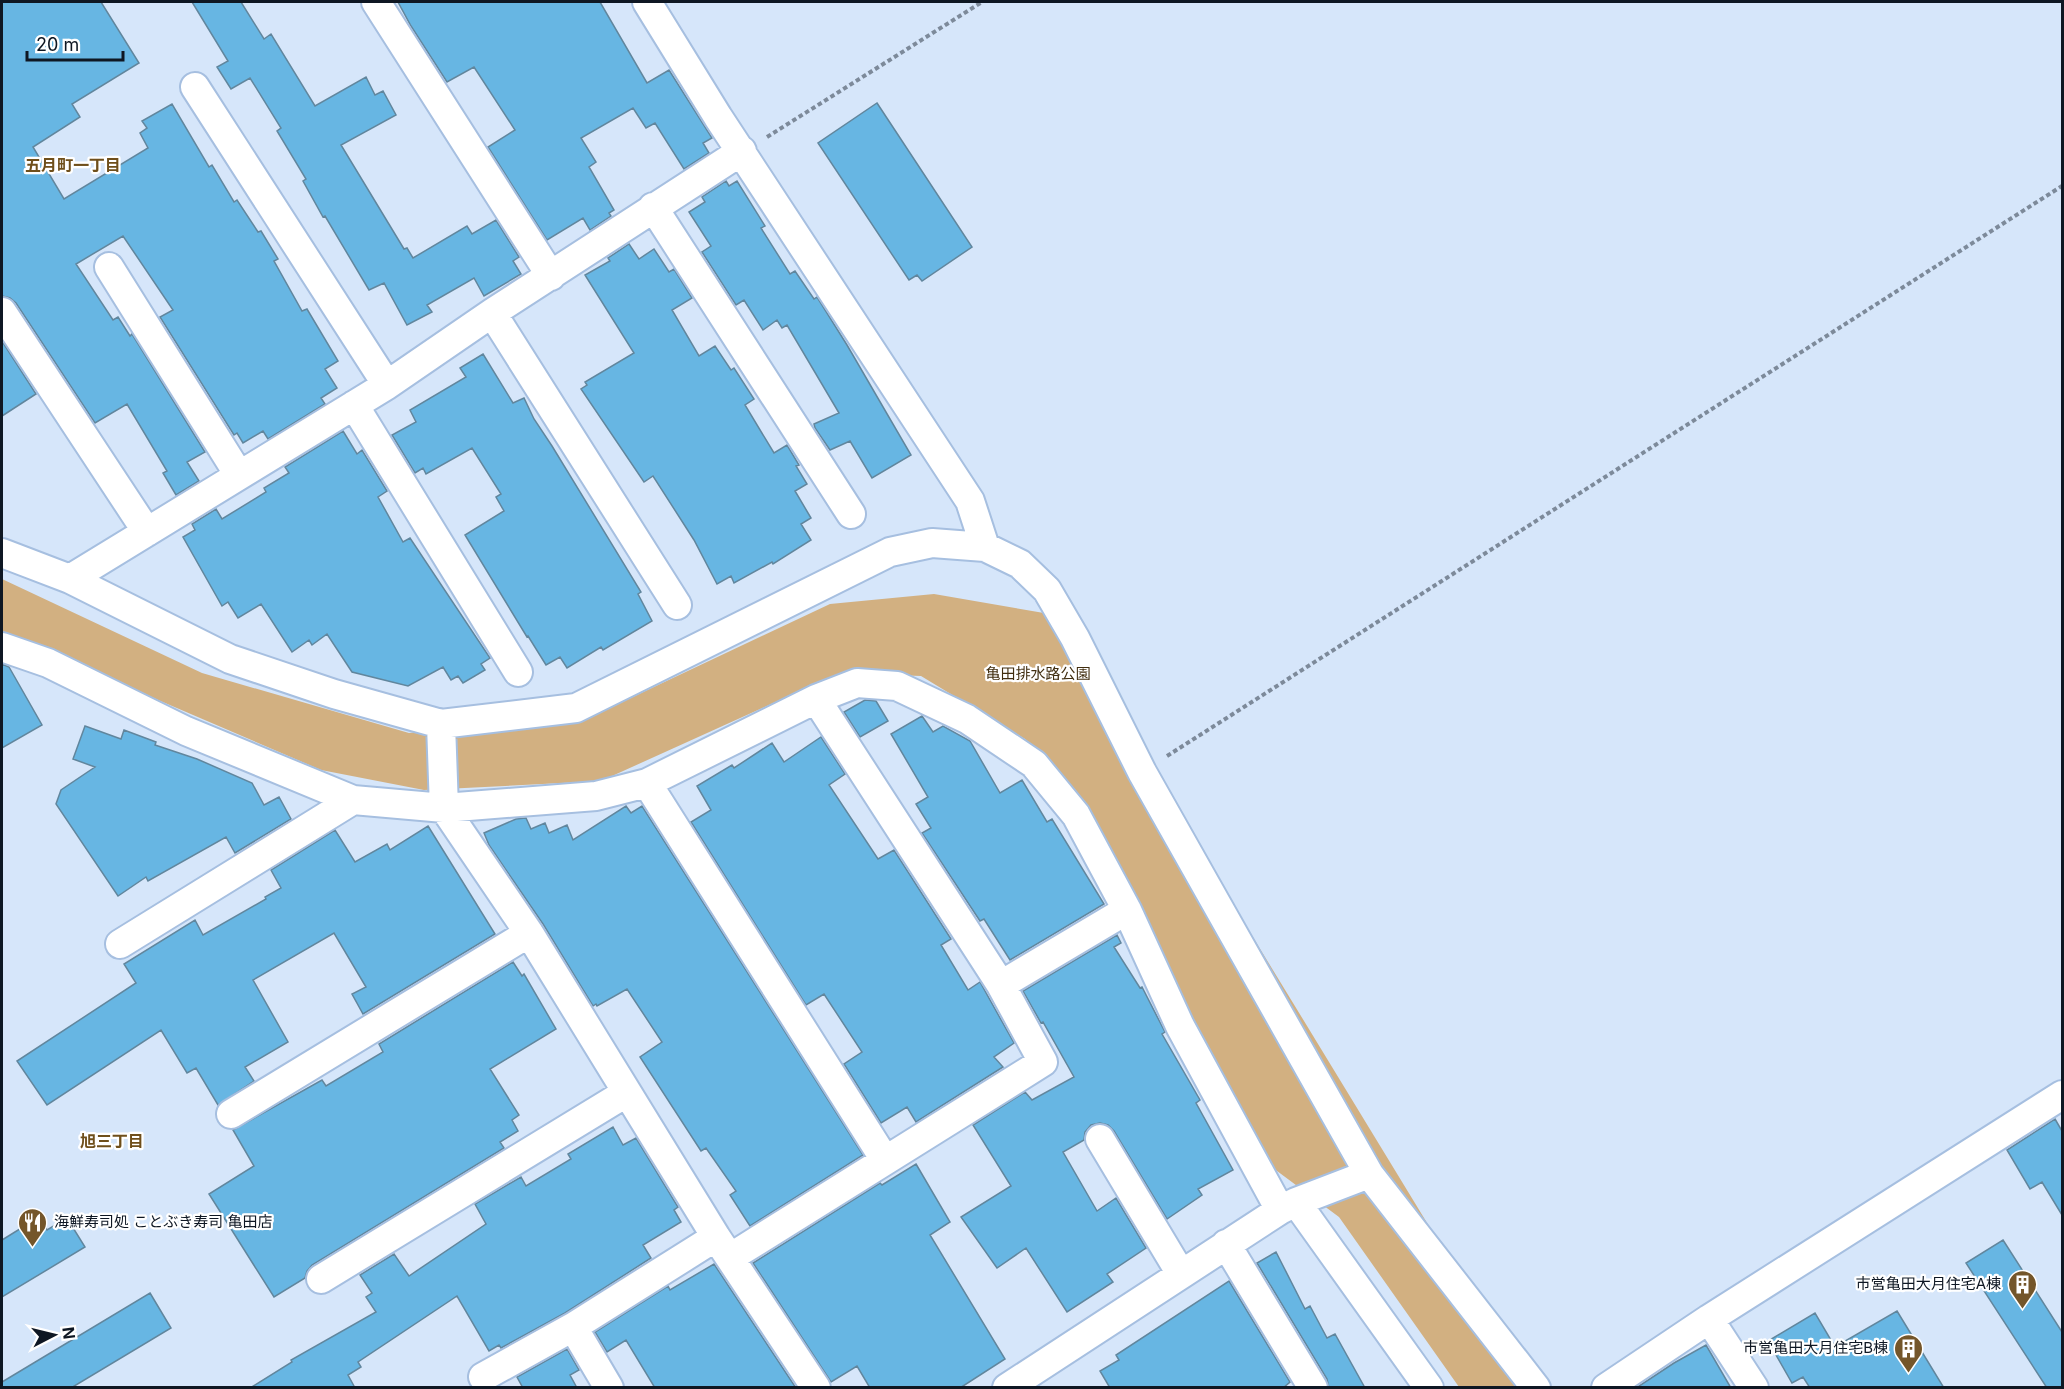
<svg xmlns="http://www.w3.org/2000/svg" width="2064" height="1389" font-family="Inter,'Noto Sans JP',sans-serif">
	<rect width="100%" height="100%" fill="#d6e6fa"/>
	<path fill="#d2b081" d="M 2,579 L 202,673 L 409,733 L 603,711 L 830,604 L 934,594 L 1079,619 L 1184,824 L 1527,1387 L 1459,1387 L 1339,1217 L 1273,1168 L 1068,786 L 1025,739 L 921,676 L 840,673 L 601,781 L 424,790 L 321,770 L 2,633 Z"/>
	<path fill="#67b6e3" stroke="#61869d" stroke-width="1.5" d="M 2,2 L 101,2 L 139,63 L 72,104 L 80,117 L 33,147 L 64,199 L 148,148 L 140,133 L 147,128 L 142,121 L 172,104 L 209,167 L 212,165 L 234,202 L 237,200 L 258,232 L 261,231 L 278,259 L 274,261 L 302,311 L 307,309 L 338,361 L 325,369 L 337,388 L 321,398 L 325,404 L 268,439 L 263,431 L 243,443 L 237,433 L 234,435 L 160,317 L 173,310 L 123,236 L 76,264 L 113,320 L 118,317 L 130,336 L 132,334 L 205,452 L 187,462 L 199,481 L 176,495 L 163,473 L 167,471 L 127,404 L 95,423 L 16,303 L 10,298 L 2,296 Z
		M 192,2 L 241,2 L 264,39 L 271,34 L 315,106 L 366,77 L 375,95 L 383,91 L 396,115 L 341,145 L 404,249 L 407,248 L 413,258 L 467,226 L 472,234 L 496,220 L 519,257 L 513,261 L 521,274 L 484,296 L 474,278 L 427,305 L 432,312 L 407,325 L 384,283 L 369,290 L 325,216 L 323,217 L 303,181 L 306,179 L 277,131 L 281,128 L 250,78 L 231,89 L 217,67 L 228,61 Z
		M 398,2 L 600,2 L 647,83 L 669,70 L 712,138 L 703,143 L 709,153 L 684,169 L 655,123 L 646,128 L 633,108 L 581,138 L 596,162 L 589,167 L 614,210 L 609,213 L 611,216 L 590,230 L 583,218 L 547,240 L 488,147 L 515,130 L 474,67 L 447,82 L 411,26 Z
		M 877,103 L 972,247 L 922,281 L 917,275 L 909,280 L 818,143 Z
		M 726,181 L 729,186 L 737,181 L 765,226 L 761,228 L 790,274 L 795,271 L 814,299 L 817,297 L 847,345 L 911,455 L 872,478 L 850,441 L 830,450 L 815,428 L 814,424 L 839,413 L 787,325 L 782,328 L 777,320 L 763,330 L 744,300 L 736,305 L 702,252 L 711,246 L 689,212 L 705,202 L 702,197 Z
		M 629,244 L 639,259 L 654,249 L 669,272 L 674,269 L 692,298 L 672,310 L 699,356 L 715,346 L 731,370 L 734,368 L 754,399 L 745,405 L 774,453 L 787,445 L 799,465 L 796,466 L 807,484 L 795,491 L 811,518 L 801,524 L 811,540 L 773,564 L 772,562 L 734,583 L 731,576 L 717,584 L 694,540 L 653,476 L 644,482 L 581,389 L 587,385 L 585,382 L 634,353 L 585,275 L 610,261 L 608,258 Z
		M 2,341 L 36,394 L 2,416 Z
		M 483,354 L 513,403 L 524,398 L 534,419 L 552,446 L 641,592 L 638,594 L 652,621 L 603,650 L 601,647 L 567,668 L 560,657 L 546,665 L 528,636 L 527,637 L 465,535 L 504,511 L 496,497 L 501,494 L 472,448 L 426,474 L 423,468 L 415,473 L 392,435 L 416,422 L 410,410 L 466,377 L 460,368 Z
		M 343,431 L 357,454 L 362,450 L 387,491 L 378,497 L 403,542 L 410,538 L 490,658 L 481,664 L 485,670 L 463,683 L 458,676 L 451,680 L 443,667 L 408,686 L 352,672 L 327,634 L 312,645 L 309,640 L 292,652 L 261,604 L 238,618 L 228,602 L 222,606 L 183,537 L 195,530 L 192,524 L 216,509 L 222,519 L 266,492 L 264,488 L 289,473 L 285,467 Z
		M 2,664 L 9,667 L 42,725 L 2,748 Z
		M 865,700 L 876,701 L 888,721 L 860,737 L 844,712 Z
		M 922,716 L 933,732 L 943,726 L 970,741 L 1000,793 L 1022,780 L 1047,822 L 1052,819 L 1104,904 L 1010,960 L 984,919 L 980,921 L 922,833 L 931,828 L 916,804 L 928,797 L 891,734 Z
		M 85,726 L 121,739 L 124,730 L 156,742 L 155,745 L 197,759 L 252,783 L 264,805 L 279,797 L 291,819 L 235,853 L 226,837 L 148,881 L 146,877 L 118,896 L 56,804 L 61,790 L 95,767 L 73,759 Z
		M 821,737 L 845,774 L 829,785 L 878,859 L 894,850 L 951,939 L 941,945 L 968,990 L 980,982 L 1014,1043 L 994,1057 L 1003,1067 L 916,1122 L 907,1107 L 881,1123 L 844,1064 L 862,1052 L 824,994 L 806,1005 L 691,822 L 711,810 L 697,786 L 732,765 L 734,768 L 772,743 L 784,762 Z
		M 626,806 L 631,813 L 642,806 L 863,1155 L 750,1226 L 730,1195 L 736,1191 L 706,1148 L 701,1151 L 640,1057 L 662,1042 L 627,989 L 597,1006 L 596,1004 L 593,1006 L 543,924 L 489,845 L 484,833 L 516,819 L 526,818 L 531,829 L 545,823 L 549,833 L 567,825 L 573,840 Z
		M 428,826 L 495,934 L 363,1014 L 352,994 L 366,987 L 334,933 L 253,980 L 288,1042 L 245,1067 L 254,1081 L 218,1105 L 196,1068 L 187,1073 L 161,1030 L 47,1105 L 17,1061 L 136,983 L 124,964 L 195,920 L 203,935 L 266,899 L 265,897 L 281,888 L 271,870 L 335,830 L 355,862 L 387,844 L 390,850 Z
		M 1117,935 L 1121,943 L 1114,947 L 1140,988 L 1142,987 L 1165,1032 L 1162,1034 L 1200,1100 L 1196,1103 L 1233,1170 L 1198,1189 L 1202,1195 L 1167,1219 L 1114,1131 L 1108,1125 L 1100,1123 L 1091,1125 L 1085,1132 L 1084,1140 L 1063,1152 L 1097,1211 L 1116,1198 L 1146,1248 L 1107,1274 L 1113,1282 L 1067,1312 L 1026,1248 L 997,1268 L 961,1217 L 1011,1186 L 973,1125 L 1025,1092 L 1032,1100 L 1074,1077 L 1043,1022 L 1041,1023 L 1023,991 Z
		M 513,962 L 522,976 L 524,974 L 556,1029 L 490,1069 L 519,1115 L 512,1120 L 518,1131 L 500,1142 L 504,1148 L 312,1265 L 307,1271 L 305,1278 L 274,1297 L 209,1194 L 254,1166 L 233,1130 L 322,1080 L 326,1086 L 383,1052 L 379,1044 Z
		M 2055,1119 L 2062,1131 L 2062,1215 L 2042,1182 L 2030,1189 L 2007,1150 Z
		M 613,1127 L 623,1145 L 636,1138 L 678,1207 L 674,1210 L 681,1222 L 643,1245 L 651,1258 L 565,1313 L 501,1348 L 499,1345 L 489,1351 L 457,1296 L 358,1362 L 361,1367 L 348,1375 L 355,1388 L 250,1388 L 292,1362 L 291,1360 L 376,1312 L 366,1297 L 372,1293 L 360,1275 L 394,1254 L 409,1276 L 486,1224 L 475,1204 L 521,1177 L 526,1186 L 571,1159 L 568,1154 Z
		M 916,1164 L 950,1222 L 930,1235 L 1005,1359 L 960,1388 L 870,1388 L 857,1366 L 831,1382 L 753,1263 L 880,1183 L 882,1185 Z
		M 39,1217 L 47,1230 L 67,1218 L 85,1247 L 2,1297 L 2,1240 Z
		M 2003,1240 L 2062,1332 L 2062,1388 L 2047,1388 L 1966,1263 Z
		M 1276,1252 L 1305,1309 L 1310,1306 L 1327,1338 L 1335,1334 L 1365,1388 L 1329,1388 L 1327,1379 L 1257,1263 Z
		M 714,1264 L 796,1388 L 655,1388 L 626,1340 L 607,1352 L 595,1332 L 668,1286 L 670,1290 Z
		M 1229,1281 L 1290,1382 L 1283,1388 L 1110,1388 L 1100,1371 L 1119,1360 L 1116,1355 Z
		M 150,1293 L 171,1328 L 71,1388 L 2,1388 L 2,1382 Z
		M 1897,1311 L 1944,1388 L 1810,1388 L 1803,1377 L 1792,1383 L 1768,1341 L 1815,1313 L 1835,1347 Z
		M 1706,1345 L 1731,1388 L 1636,1388 L 1674,1363 Z
		M 567,1349 L 579,1370 L 570,1375 L 577,1388 L 523,1388 L 517,1377 Z"/>
	<g fill="none" stroke-linecap="round" stroke-linejoin="round">
		<defs>
			<path id="street" d="M 376,2 L 551,276
				M 647,2 L 718,117 L 970,501 L 985,547
				M 195,87 L 387,385
				M 653,207 L 851,514
				M 109,267 L 239,475
				M 2,312 L 147,532
				M 492,313 L 677,605
				M 354,405 L 518,672
				M 2,553 L 70,579 L 230,659 L 334,694 L 441,724 L 576,708 L 890,552 L 932,543 L 985,547 L 1020,564 L 1047,590 L 1075,638 L 1142,772 L 1369,1174 L 1536,1388
				M 70,579 L 387,385 L 492,313 L 742,151
				M 2,647 L 48,663 L 186,731 L 353,800 L 444,808 L 596,796 L 647,783 L 816,699 L 857,683 L 897,686 L 967,719 L 1034,764 L 1076,815 L 1127,910 L 1180,1026 L 1280,1210
				M 441,724 L 444,808 L 529,933 L 716,1237 L 816,1388
				M 647,783 L 885,1160
				M 120,944 L 353,800
				M 1001,985 L 1127,910
				M 231,1114 L 529,933
				M 1100,1139 L 1181,1274
				M 1296,1202 L 1429,1388
				M 1226,1244 L 1313,1388
				M 731,1257 L 1043,1062 L 1001,985 L 816,699
				M 321,1279 L 626,1093
				M 1709,1319 L 1754,1388
				M 573,1327 L 609,1388
				M 483,1377 L 573,1327 L 716,1237
				M 1007,1388 L 1280,1210 L 1296,1202 L 1369,1174
				M 1606,1388 L 1709,1319 L 2062,1095"/>
		</defs>
		<use href="#street" stroke="#a6bfe0" stroke-width="32"/>
		<path stroke="#7d8a9a" stroke-width="4" stroke-dasharray="4.5 3" stroke-linecap="butt" d="M 767,137 L 982,2
			M 1167,756 L 2062,186"/>
		<use href="#street" stroke="#fff" stroke-width="28"/>
	</g>
	<defs>
		<symbol id="restaurant-pin" viewBox="-11 -11 22 30"><path d="M0 17L-7.5 6A9.5 9.5 0 1 1 7.5 6Z" fill="#74562a" stroke="#fff"/><path d="M-5-6h1v4h1v-4h1v4h1v-4h1v5L-1.5 .5V6h-2V.5L-5-1ZM5-6V6H3V1.5H1.5Q1.5-4 5-6Z" fill="#fff"/></symbol>
		<symbol id="building-pin" viewBox="-11 -11 22 30"><path d="M0 17L-7.5 6A9.5 9.5 0 1 1 7.5 6Z" fill="#74562a" stroke="#fff"/><path d="M-4-6H4V6H1V3H-1V6H-4ZM-2.5-4.3h1.7v1.8h-1.7ZM.8-4.3h1.7v1.8H.8ZM-2.5-1h1.7V.8h-1.7ZM.8-1h1.7V.8H.8Z" fill="#fff"/></symbol>
	</defs>
	<g fill-rule="evenodd">
		<use href="#restaurant-pin" x="16" y="1206" width="33" height="45"/>
		<use href="#building-pin" x="2006" y="1268" width="33" height="45"/>
		<use href="#building-pin" x="1892" y="1332" width="33" height="45"/>
	</g>
	<g text-anchor="middle" stroke-width="4.5" stroke-linejoin="round" paint-order="stroke">
		<g font-size="15" fill="#412e10" stroke="#fff">
			<text x="1038" y="679">亀田排水路公園</text>
		</g>
		<g font-size="15" fill="#0e1723" stroke="#fff" text-anchor="end">
			<text x="54" y="1227" text-anchor="start">海鮮寿司処 ことぶき寿司 亀田店</text>
			<text x="2001" y="1289">市営亀田大月住宅A棟</text>
			<text x="1888" y="1353">市営亀田大月住宅B棟</text>
		</g>
		<g font-size="16" font-weight="bold" fill="#6f4f1b" stroke="#fff">
			<text x="73" y="171">五月町一丁目</text>
			<text x="112" y="1147">旭三丁目</text>
		</g>
	</g>
	<rect width="2064" height="1389" fill="none" stroke="#0e1723" stroke-width="6"/>
	<g transform="translate(54 1335) rotate(83)" stroke="#ffffff" stroke-width="4.5" paint-order="stroke">
	<path d="M0-4.5L10 22L0 15L-10 22Z" fill="#0e1723"/>
	<text y="-9" font-size="16" font-weight="bold" text-anchor="middle" fill="#0e1723">N</text>
	</g>
	<path d="M27 51v9h96v-9" fill="none" stroke="#0e1723" stroke-width="3"/>
	<text x="36" y="51" font-size="18" fill="#0e1723" stroke="#ffffff" stroke-width="4.5" paint-order="stroke">20 m</text>
</svg>
